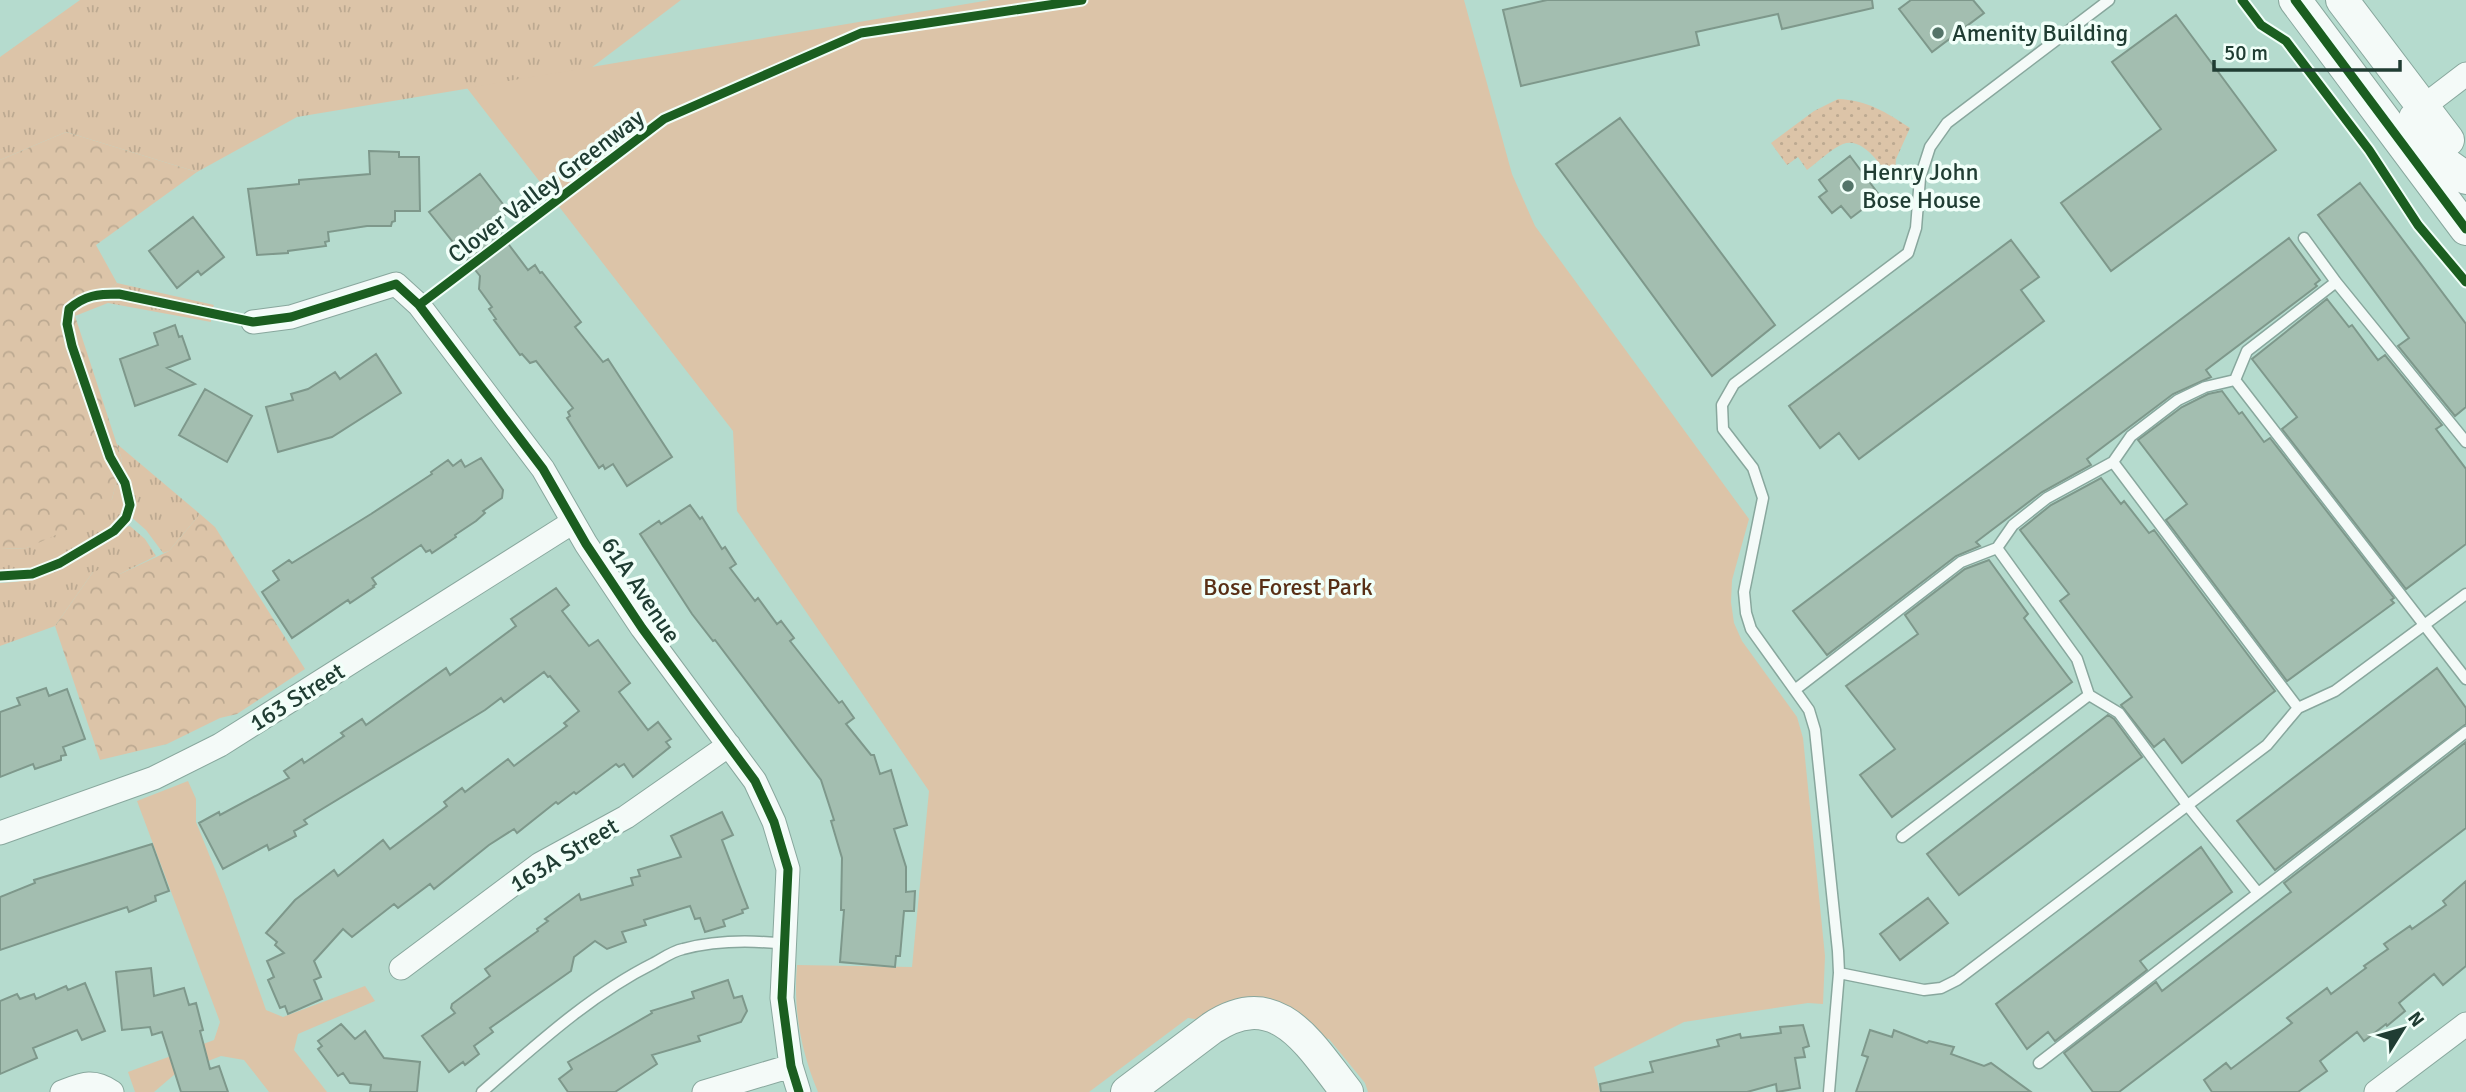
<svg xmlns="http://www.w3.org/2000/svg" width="2466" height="1092" font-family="Signika,sans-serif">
	<defs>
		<pattern id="grass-tufts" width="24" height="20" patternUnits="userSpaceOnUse" patternTransform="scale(1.75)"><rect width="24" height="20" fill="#dcc4a8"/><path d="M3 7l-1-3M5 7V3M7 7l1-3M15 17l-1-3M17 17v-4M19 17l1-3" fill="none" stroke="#bca991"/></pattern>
		<pattern id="forest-crowns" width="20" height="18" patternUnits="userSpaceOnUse" patternTransform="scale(1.75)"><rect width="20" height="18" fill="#dcc4a8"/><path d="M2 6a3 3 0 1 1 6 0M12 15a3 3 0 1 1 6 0" fill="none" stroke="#bca991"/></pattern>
		<pattern id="garden-dots" width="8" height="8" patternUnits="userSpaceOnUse" patternTransform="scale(1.75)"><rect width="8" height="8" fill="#dcc4a8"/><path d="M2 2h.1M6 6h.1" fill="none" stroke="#bca991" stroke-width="1.8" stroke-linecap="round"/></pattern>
	</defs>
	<rect width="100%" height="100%" fill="#b5dbce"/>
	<path fill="url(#grass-tufts)" d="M 80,0 L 681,0 L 591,68 L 297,117 L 197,172 L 66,132 L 0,160 L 0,57 Z
		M 117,283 L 214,305 L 212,309 L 129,292 L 109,290 Z
		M 119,296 L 211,316 L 211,322 L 108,303 L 75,316 L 85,299 Z
		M 117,444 L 200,514 L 169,551 L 163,553 L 146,530 L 130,516 L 133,499 L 120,469 L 122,460 Z
		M 117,479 C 121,489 127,500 124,511 C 117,535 51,564 27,569 C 19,571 9,570 0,571 L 0,549 L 27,548 L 112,499 Z
		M 130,526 L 145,539 L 156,556 L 120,574 L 93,572 L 55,626 L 0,646 L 0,583 C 47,582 89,555 125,527 Z"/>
	<path fill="url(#forest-crowns)" d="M 66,132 L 197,172 L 96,245 L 117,283 L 109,290 L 90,292 L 75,316 L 122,460 L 112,499 L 80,524 L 27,548 L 0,549 L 0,160 Z
		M 200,514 L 215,527 L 305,669 L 237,714 L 220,718 L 167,744 L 100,760 L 55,626 L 93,572 L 106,567 L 120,574 L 169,551 Z"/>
	<path fill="#dcc4a8" d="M 990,0 L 1464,0 L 1512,174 L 1535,226 L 1749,519 L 1732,580 L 1731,602 L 1734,623 L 1742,641 L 1797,717 L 1803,738 L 1825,956 L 1823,1004 L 1808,1003 L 1684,1022 L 1594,1067 L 1600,1092 L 1368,1092 L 1365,1083 L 1329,1039 L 1188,1018 L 1089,1092 L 818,1092 C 801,1051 793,1010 797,965 L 912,967 L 929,791 L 737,511 L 733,431 L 467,88 Z
		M 188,781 L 196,799 L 196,822 L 225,894 L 266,1010 L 283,1017 L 365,986 L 375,1001 L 298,1034 L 294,1050 L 327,1092 L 269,1092 L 244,1060 L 221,1056 L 175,1074 L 154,1092 L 135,1092 L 128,1072 L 214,1040 L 220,1022 L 137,801 Z"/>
	<path fill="url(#garden-dots)" d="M 1838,99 C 1867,100 1886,112 1910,128 L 1896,159 L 1894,182 C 1883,169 1864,136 1843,144 C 1831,149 1818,162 1807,170 L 1798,157 L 1787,165 L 1771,143 L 1814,111 Z"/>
	<path fill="#a3beb0" stroke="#7e988b" stroke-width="2" d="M 1547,0 L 1872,0 L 1873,8 L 1782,29 L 1778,14 L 1696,32 L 1699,45 L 1521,86 L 1503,10 Z
		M 1911,0 L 1973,0 L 1984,13 L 1932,52 L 1899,9 Z
		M 2176,15 L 2276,150 L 2111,271 L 2061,203 L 2161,129 L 2112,62 Z
		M 1620,118 L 1775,325 L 1712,376 L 1556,164 Z
		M 369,151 L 399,152 L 399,157 L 419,157 L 420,211 L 395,211 L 395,221 L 392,222 L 391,226 L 367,226 L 328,232 L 329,241 L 325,242 L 326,246 L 288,251 L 288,253 L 257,255 L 248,189 L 299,184 L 299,180 L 370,174 Z
		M 1850,156 L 1880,196 L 1851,218 L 1841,206 L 1832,213 L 1819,197 L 1827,191 L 1819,180 Z
		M 480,174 L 509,212 L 499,219 L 507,228 L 500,233 L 528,270 L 535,265 L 540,273 L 542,272 L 581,322 L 575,327 L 603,362 L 608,359 L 672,457 L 627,486 L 613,464 L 605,469 L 603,465 L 599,468 L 567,418 L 570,416 L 568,412 L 573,408 L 536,361 L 530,363 L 522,354 L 520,355 L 494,320 L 496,319 L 489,309 L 492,307 L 479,289 L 480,276 L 429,212 Z
		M 2360,183 L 2466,324 L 2466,407 L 2455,416 L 2398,346 L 2409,338 L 2318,215 Z
		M 193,217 L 224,257 L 201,275 L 198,271 L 177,288 L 149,251 Z
		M 2289,238 L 2320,280 L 2315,284 L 2317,286 L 2206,370 L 2211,377 L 2173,394 L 2087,459 L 2091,465 L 2042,492 L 1976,542 L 1980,546 L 1956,556 L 1827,655 L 1793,611 Z
		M 2011,240 L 2039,277 L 2021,290 L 2044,321 L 1859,459 L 1839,433 L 1820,448 L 1789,406 Z
		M 2327,299 L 2349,327 L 2352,325 L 2378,360 L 2385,355 L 2442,425 L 2436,429 L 2466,469 L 2466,544 L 2406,589 L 2282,429 L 2297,417 L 2252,359 Z
		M 175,325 L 179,337 L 182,336 L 190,359 L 167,368 L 195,384 L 135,406 L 120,359 L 158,345 L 154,333 Z
		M 376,354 L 401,393 L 332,437 L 278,452 L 266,407 L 293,400 L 291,394 L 308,389 L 335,372 L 340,379 Z
		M 205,389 L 252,416 L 227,462 L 179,435 Z
		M 2222,391 L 2239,414 L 2242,412 L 2264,442 L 2270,438 L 2394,598 L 2391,600 L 2394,603 L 2287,681 L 2166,520 L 2187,504 L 2138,440 L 2182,407 L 2208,394 Z
		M 481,458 L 503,490 L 502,498 L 483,511 L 485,513 L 476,521 L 455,535 L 456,537 L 432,553 L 430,550 L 426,552 L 421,545 L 372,578 L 376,584 L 373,586 L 374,587 L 350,603 L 348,600 L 292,638 L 262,592 L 279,580 L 273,571 L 289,560 L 292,563 L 371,514 L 432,474 L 431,472 L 448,460 L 453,466 L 461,460 L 465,467 Z
		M 2101,478 L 2121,504 L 2124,501 L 2149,533 L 2154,530 L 2275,691 L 2182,763 L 2164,739 L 2154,747 L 2121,705 L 2132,697 L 2060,601 L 2069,594 L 2020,530 L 2051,505 Z
		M 690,505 L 700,519 L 702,517 L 722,549 L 725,547 L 736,564 L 730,568 L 755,601 L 758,598 L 777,624 L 781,621 L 794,638 L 790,641 L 839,703 L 842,701 L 854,718 L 846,724 L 871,755 L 874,755 L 880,774 L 891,770 L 907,825 L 894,829 L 906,867 L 906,892 L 915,891 L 914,911 L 904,911 L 900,956 L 896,956 L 895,967 L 840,962 L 844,910 L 841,910 L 842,858 L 831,821 L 834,820 L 821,780 L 715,640 L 713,641 L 692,614 L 640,534 L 659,521 L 661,524 Z
		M 1989,560 L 2028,614 L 2024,618 L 2072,682 L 1892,817 L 1860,775 L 1895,749 L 1846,686 L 1918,634 L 1905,615 L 1965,569 Z
		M 556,588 L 569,605 L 562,611 L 589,646 L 598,640 L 630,683 L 619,692 L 648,730 L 658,722 L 671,739 L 666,742 L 670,747 L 633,777 L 624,764 L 619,767 L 616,764 L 576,794 L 574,792 L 558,804 L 556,802 L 517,833 L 514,829 L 489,845 L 434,889 L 430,884 L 398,908 L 394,904 L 352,937 L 343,929 L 314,961 L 321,977 L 314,980 L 322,999 L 288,1014 L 285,1006 L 280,1008 L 268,980 L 274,977 L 267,961 L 284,953 L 275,945 L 277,942 L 266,933 L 295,900 L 334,870 L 338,876 L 383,840 L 390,849 L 447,806 L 444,802 L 462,788 L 465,792 L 508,759 L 514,766 L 567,726 L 564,723 L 579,711 L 550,676 L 548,677 L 544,672 L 504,702 L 501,698 L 485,710 L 304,820 L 307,824 L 294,831 L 296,836 L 269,850 L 267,845 L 223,869 L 199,823 L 219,812 L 220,815 L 289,778 L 284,771 L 302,759 L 304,763 L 344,736 L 341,733 L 362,719 L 366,725 L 446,668 L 450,675 L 516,626 L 511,619 Z
		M 2437,668 L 2466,708 L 2466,724 L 2275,870 L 2237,821 Z
		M 46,688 L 49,696 L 67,689 L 85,739 L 63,747 L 66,755 L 61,756 L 61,760 L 35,769 L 33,764 L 0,777 L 0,712 L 20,705 L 17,698 Z
		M 2108,715 L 2114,719 L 2142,757 L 1959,895 L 1927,854 Z
		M 2466,742 L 2466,828 L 2119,1092 L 2093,1092 L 2064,1053 L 2156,982 L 2162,991 L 2291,892 L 2284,883 Z
		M 722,812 L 733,835 L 722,840 L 748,908 L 742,910 L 743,913 L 723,920 L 725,926 L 705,932 L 700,918 L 695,919 L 690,906 L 644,920 L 646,925 L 622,932 L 626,942 L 607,949 L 595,941 L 574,957 L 571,971 L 490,1028 L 493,1032 L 474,1046 L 479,1054 L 465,1065 L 463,1062 L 449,1072 L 422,1036 L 455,1013 L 451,1008 L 452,1004 L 490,976 L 485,969 L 538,931 L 537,929 L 548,921 L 545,919 L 579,894 L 581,900 L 633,885 L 631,878 L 640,876 L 638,870 L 681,857 L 671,836 Z
		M 152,844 L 169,891 L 155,896 L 156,901 L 129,912 L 127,907 L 0,950 L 0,897 L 35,883 L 34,880 Z
		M 2201,847 L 2232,892 L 2140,961 L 2147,970 L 2055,1041 L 2048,1032 L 2027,1049 L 1996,1004 Z
		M 2466,881 L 2466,966 L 2443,985 L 2434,974 L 2399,1003 L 2405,1011 L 2387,1026 L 2386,1024 L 2364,1041 L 2357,1032 L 2320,1061 L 2327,1071 L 2298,1092 L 2212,1092 L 2204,1080 L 2226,1063 L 2231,1069 L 2292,1023 L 2287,1018 L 2327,988 L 2331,994 L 2366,968 L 2364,966 L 2388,949 L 2384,944 L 2410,926 L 2412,929 L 2446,905 L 2443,901 Z
		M 1928,898 L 1948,923 L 1900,960 L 1880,934 Z
		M 151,968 L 154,996 L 184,988 L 189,1005 L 196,1003 L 203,1030 L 200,1031 L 210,1069 L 219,1066 L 228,1092 L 181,1092 L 162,1032 L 152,1035 L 150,1027 L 122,1030 L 116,972 Z
		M 728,980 L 734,998 L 742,996 L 747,1011 L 741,1022 L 698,1036 L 700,1041 L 652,1055 L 657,1064 L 615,1092 L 568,1092 L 559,1079 L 572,1069 L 568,1062 L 652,1013 L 651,1011 L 694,998 L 692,992 Z
		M 85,983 L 105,1031 L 82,1040 L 77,1030 L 33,1048 L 37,1058 L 0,1074 L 0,1001 L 17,994 L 20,999 L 34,994 L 36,999 L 66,986 L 68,990 Z
		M 341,1024 L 355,1039 L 365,1031 L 384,1058 L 420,1062 L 417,1092 L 370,1092 L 371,1085 L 350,1083 L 343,1073 L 338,1076 L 318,1049 L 322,1046 L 318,1041 Z
		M 1803,1025 L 1809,1046 L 1803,1048 L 1805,1057 L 1795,1058 L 1800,1088 L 1777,1092 L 1776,1084 L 1747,1092 L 1601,1092 L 1600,1084 L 1653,1072 L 1650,1062 L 1719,1046 L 1717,1040 L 1740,1034 L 1741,1038 L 1781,1033 L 1780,1027 Z
		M 1870,1030 L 1892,1037 L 1894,1030 L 1927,1043 L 1929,1041 L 1954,1047 L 1951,1054 L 1984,1066 L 1991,1063 L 2031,1092 L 1856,1092 L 1868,1057 L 1862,1055 Z"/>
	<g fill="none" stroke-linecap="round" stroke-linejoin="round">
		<defs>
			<path id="lane" d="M 2304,238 L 2336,282 L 2466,442
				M 2235,380 L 2247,351 L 2336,282
				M 2113,462 L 2298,708
				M 1796,689 L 1961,562 L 1997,548
				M 1902,837 L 2089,695
				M 2258,893 L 2188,806 L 2119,713 L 2089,695 L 2077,659 L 1997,548 L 2013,525 L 2047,498 L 2113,462 L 2131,436 L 2178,400 L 2205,387 L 2235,380 L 2466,679
				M 1839,973 L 1924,990 L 1941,988 L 1957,980 L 2267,745 L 2298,708 L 2335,691 L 2466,594
				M 2039,1063 L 2466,732
				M 482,1092 C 536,1045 590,995 654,963 C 663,958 673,951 683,949 C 717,940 750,940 785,944
				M 1829,1092 L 1839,973 L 1838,951 L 1815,730 L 1809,710 L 1751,629 L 1746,613 L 1744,592 L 1763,498 L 1753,468 L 1723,429 L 1722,405 L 1734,384 L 1908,253 L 1916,228 L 1920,178 L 1930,147 L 1947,123 L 2109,0"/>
			<path id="street" d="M 2411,116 L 2466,74
				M 253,322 L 291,317 L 396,284 L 419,305 L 543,469 L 586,544 L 642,628 L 755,781 L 774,822 L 788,869 L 782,998 L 791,1066 L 799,1092
				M 0,833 L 154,778 L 220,745 L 573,522
				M 401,968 L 540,864 L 626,817 L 729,745
				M 62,1092 C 83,1084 93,1079 112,1092
				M 704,1092 L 791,1066
				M 2376,1092 L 2466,1024"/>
			<path id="secondary" d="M 2295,0 L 2466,229
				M 2342,0 L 2448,140
				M 2416,127 L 2442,161 L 2466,178
				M 1127,1092 L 1212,1028 C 1278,984 1311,1047 1347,1092"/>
		</defs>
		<use href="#lane" stroke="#88a79d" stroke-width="13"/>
		<use href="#street" stroke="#88a79d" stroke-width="25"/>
		<use href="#secondary" stroke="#88a79d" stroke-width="34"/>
		<use href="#lane" stroke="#f4faf8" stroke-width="10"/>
		<use href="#street" stroke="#f4faf8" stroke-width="23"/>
		<use href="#secondary" stroke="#f4faf8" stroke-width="32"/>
		<defs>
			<path id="cycleway" d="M 2242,0 L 2261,25 L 2286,41 L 2369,150 L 2418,225 L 2466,282
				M 2295,0 L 2466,229
				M 419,305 L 664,119 L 861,33 L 1082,0
				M 0,576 L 32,574 L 60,563 L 114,531 L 126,518 L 130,505 L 125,483 L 110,457 L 72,346 L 67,324 L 69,309 C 85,295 98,294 119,294 L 253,322 L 291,317 L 396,284 L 419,305 L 543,469 L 586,544 L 642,628 L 755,781 L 774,822 L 788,869 L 782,998 L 791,1066 L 799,1092"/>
		</defs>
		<use href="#cycleway" stroke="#f1fff9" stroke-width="13"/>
		<use href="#cycleway" stroke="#1b5e20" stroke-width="9"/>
	</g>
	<g fill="#547469" stroke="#f1fff9" stroke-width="2.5">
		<circle cx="1938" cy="33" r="7"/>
		<circle cx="1848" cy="186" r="7"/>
	</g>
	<g text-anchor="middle" stroke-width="7" stroke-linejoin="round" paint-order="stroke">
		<g font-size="24" fill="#203d33" stroke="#f1fff9" text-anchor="start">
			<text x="1952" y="41">Amenity Building</text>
			<text x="1862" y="180">Henry John<tspan x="1862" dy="28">Bose House</tspan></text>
		</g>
		<g font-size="24" fill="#203d33" stroke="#f1fff9">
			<text transform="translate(546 186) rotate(-37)" y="8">Clover Valley Greenway</text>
			<text transform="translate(641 590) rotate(56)" y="8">61A Avenue</text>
			<text transform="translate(297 697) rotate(-32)" y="8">163 Street</text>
			<text transform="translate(564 855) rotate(-31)" y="8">163A Street</text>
		</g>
		<g font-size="24" fill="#582f15" stroke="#f1fff9">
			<text x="1288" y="595">Bose Forest Park</text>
		</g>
	</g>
	<g transform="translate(2403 1029) rotate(53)" stroke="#f1fff9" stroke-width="5" paint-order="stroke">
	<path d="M0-5L12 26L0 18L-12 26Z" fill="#203d33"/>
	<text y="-10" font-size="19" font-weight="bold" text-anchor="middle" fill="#203d33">N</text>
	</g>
	<path d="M2214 60v10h186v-10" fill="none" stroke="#203d33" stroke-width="3.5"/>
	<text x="2224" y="60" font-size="21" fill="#203d33" stroke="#f1fff9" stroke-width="5" paint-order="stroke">50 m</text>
</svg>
